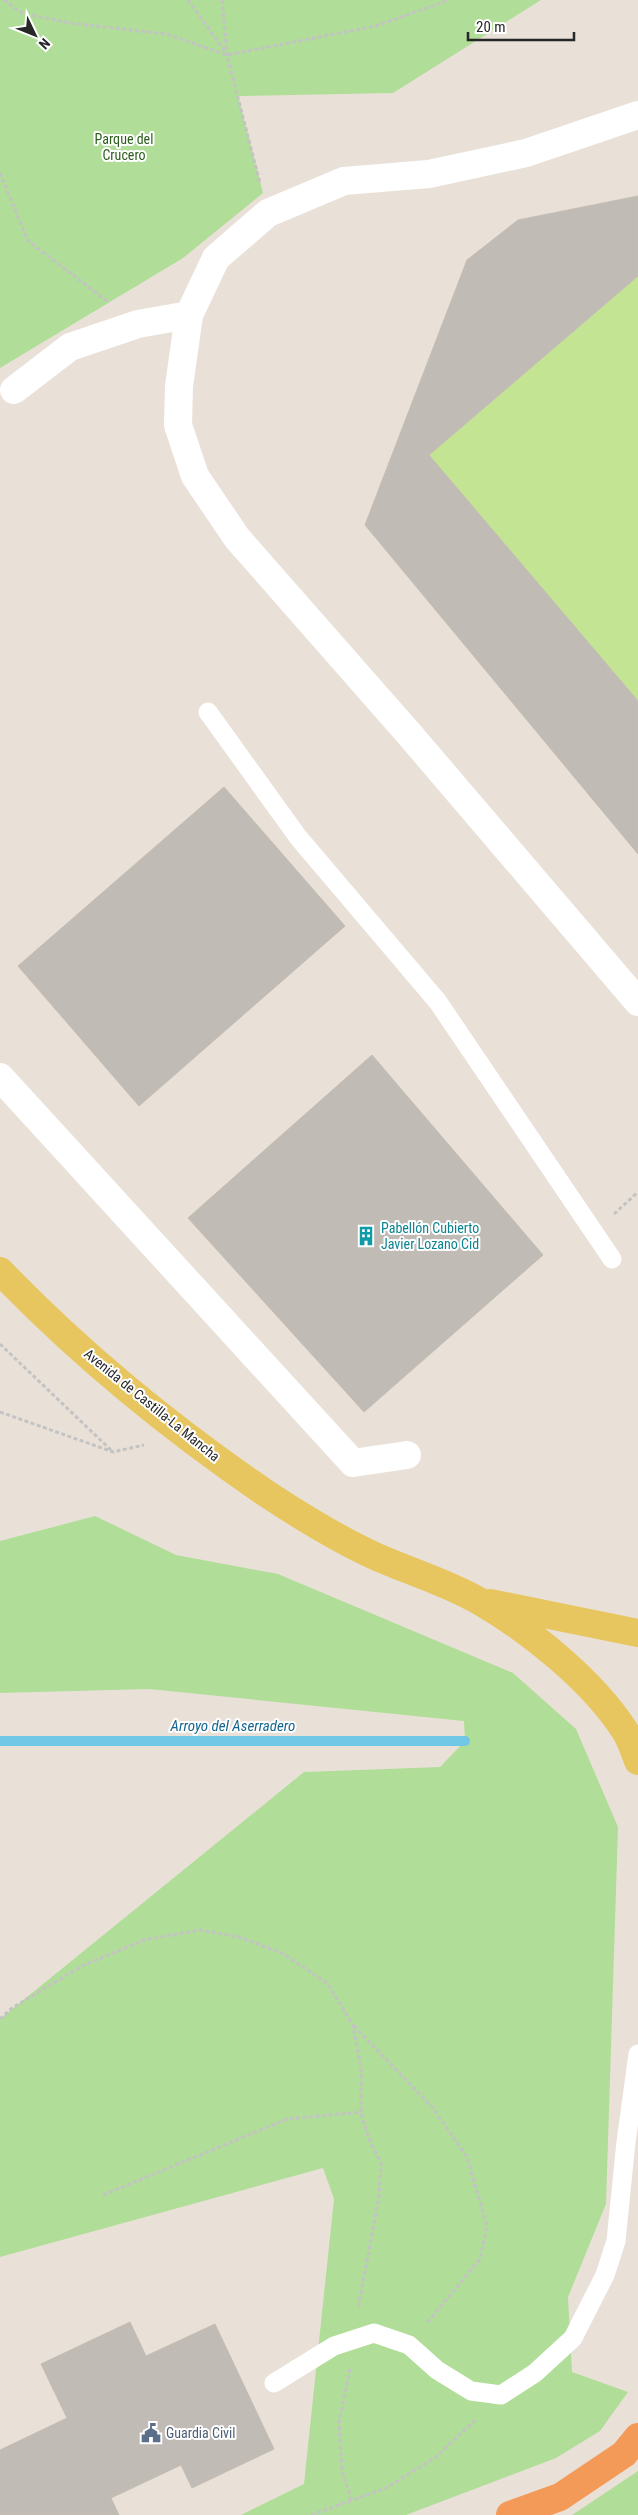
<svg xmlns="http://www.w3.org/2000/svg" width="638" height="2515" font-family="'Roboto Condensed',sans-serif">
	<rect width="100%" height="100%" fill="#e9e1d8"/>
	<path fill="#b0dd97" d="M 0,0 L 541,0 L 393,93 L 238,96 L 263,193 L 183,258 L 0,368 Z
		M 95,1516 L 176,1555 L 278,1574 L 513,1673 L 576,1729 L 618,1827 L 606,2204 L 568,2297 L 572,2372 L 628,2392 L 600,2431 L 556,2458 L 406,2515 L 241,2515 L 304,2484 L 334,2199 L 323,2168 L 0,2257 L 0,2019 L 304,1772 L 440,1767 L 465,1741 L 464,1721 L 149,1689 L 0,1693 L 0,1541 Z
		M 638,2471 L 638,2515 L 572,2515 Z"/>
	<path fill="#c3e493" d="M 638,276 L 638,701 L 429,455 Z"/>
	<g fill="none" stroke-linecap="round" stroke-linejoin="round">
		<path stroke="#70c8e6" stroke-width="10" d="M 0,1741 L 465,1741"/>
	</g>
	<path fill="#c1bbb5" stroke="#c3bdb3" d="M 638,196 L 638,276 L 429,455 L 638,701 L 638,854 L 365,525 L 467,260 L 518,220 Z
		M 224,787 L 345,926 L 139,1106 L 18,966 Z
		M 372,1055 L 543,1255 L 364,1412 L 188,1218 Z
		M 130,2322 L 146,2356 L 215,2324 L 274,2449 L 192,2488 L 181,2465 L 111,2498 L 119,2515 L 0,2515 L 0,2450 L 67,2418 L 41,2364 Z"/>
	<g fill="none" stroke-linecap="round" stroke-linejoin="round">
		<path stroke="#c3c3c3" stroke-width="3" stroke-dasharray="4 2.5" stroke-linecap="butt" d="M 4,0 L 22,13 L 70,23 L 166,34 L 227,55 L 376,26 L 449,0
			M 188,0 L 227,54
			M 222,0 L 227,55 L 260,183
			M 0,173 L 28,241 L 107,301
			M 614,1214 L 638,1192
			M 0,1344 L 112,1451
			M 0,1412 L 113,1452 L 144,1445
			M 0,2019 L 12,2008 L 82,1966 L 144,1940 L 200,1930 L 239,1937 L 282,1953 L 327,1983 L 353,2025 L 361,2068 L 361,2112 L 368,2137 L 381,2163 L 379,2197 L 358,2309
			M 354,2026 L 432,2107 L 467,2157 L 487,2226 L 480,2259 L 426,2324
			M 103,2195 L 287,2119 L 361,2112
			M 350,2369 L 339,2422 L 342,2471 L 351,2499
			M 311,2515 L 386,2488 L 436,2457 L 475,2420"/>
		<path stroke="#fff" stroke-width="19" d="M 208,712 L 298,837 L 438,1002 L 612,1259
			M 274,2383 L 334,2346 L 374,2333 L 409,2345 L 437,2370 L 471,2391 L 501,2395 L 535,2373 L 573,2338 L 605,2275 L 616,2241 L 626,2142 L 638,2054"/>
		<path stroke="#fff" stroke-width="28" d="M 0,1077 L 353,1463 L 407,1455"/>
		<path stroke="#fff" stroke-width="28" d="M 638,115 L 526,153 L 429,174 L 344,181 L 268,213 L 216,258 L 189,315 L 179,386 L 178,425 L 195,476 L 237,538 L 410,735 L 638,1002
			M 14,390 L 70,347 L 138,324 L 189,315"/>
		<path stroke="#e7c65f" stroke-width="28" d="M 0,1271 C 79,1353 173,1430 267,1494 C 302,1517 339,1540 377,1557 C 411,1572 448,1583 479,1601 C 531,1631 593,1681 625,1731 C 631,1740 634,1751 638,1761
			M 490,1603 L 638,1633"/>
		<path stroke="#f49a58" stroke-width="28" d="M 510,2515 L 560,2497 L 624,2454 L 638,2437"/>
	</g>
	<defs>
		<symbol id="building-bare" viewBox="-9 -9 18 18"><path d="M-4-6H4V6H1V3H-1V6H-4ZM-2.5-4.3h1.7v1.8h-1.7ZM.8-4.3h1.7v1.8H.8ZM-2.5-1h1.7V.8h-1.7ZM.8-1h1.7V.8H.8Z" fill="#0f9aa8" stroke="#fff" stroke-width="2.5" paint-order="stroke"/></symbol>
		<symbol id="civic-bare" viewBox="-9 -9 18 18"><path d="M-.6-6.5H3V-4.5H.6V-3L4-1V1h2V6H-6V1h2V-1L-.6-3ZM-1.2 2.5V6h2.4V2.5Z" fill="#5c6f8a" stroke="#fff" stroke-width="2.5" paint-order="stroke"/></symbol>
	</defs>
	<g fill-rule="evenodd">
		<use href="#building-bare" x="352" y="1222" width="28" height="28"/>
		<use href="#civic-bare" x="137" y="2419" width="28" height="28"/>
	</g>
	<g text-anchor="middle" stroke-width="4" stroke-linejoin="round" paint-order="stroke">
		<g font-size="14" fill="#2b5d1d" stroke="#fff">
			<text x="124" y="144">Parque del<tspan x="124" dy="16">Crucero</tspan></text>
		</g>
		<g font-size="14" fill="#0d838f" stroke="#fff" text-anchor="start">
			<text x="381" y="1233">Pabellón Cubierto<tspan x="381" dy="16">Javier Lozano Cid</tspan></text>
		</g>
		<g font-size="14" fill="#272727" stroke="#fff">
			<text transform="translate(152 1405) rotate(39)" y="5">Avenida de Castilla-La Mancha</text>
		</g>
		<g font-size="14" fill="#4e5e75" stroke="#fff" text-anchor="start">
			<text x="166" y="2438">Guardia Civil</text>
		</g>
		<g font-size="15" font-style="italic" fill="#14658d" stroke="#fff">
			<text x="233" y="1731">Arroyo del Aserradero</text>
		</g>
	</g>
	<g transform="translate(35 35) rotate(133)" stroke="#ffffff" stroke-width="4" paint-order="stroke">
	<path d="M0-4L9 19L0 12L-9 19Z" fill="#272727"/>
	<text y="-8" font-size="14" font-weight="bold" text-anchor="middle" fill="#272727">N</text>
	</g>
	<path d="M468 32v8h106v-8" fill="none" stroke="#272727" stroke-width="2.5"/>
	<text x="476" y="32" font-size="15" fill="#272727" stroke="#ffffff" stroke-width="4" paint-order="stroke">20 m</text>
</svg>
